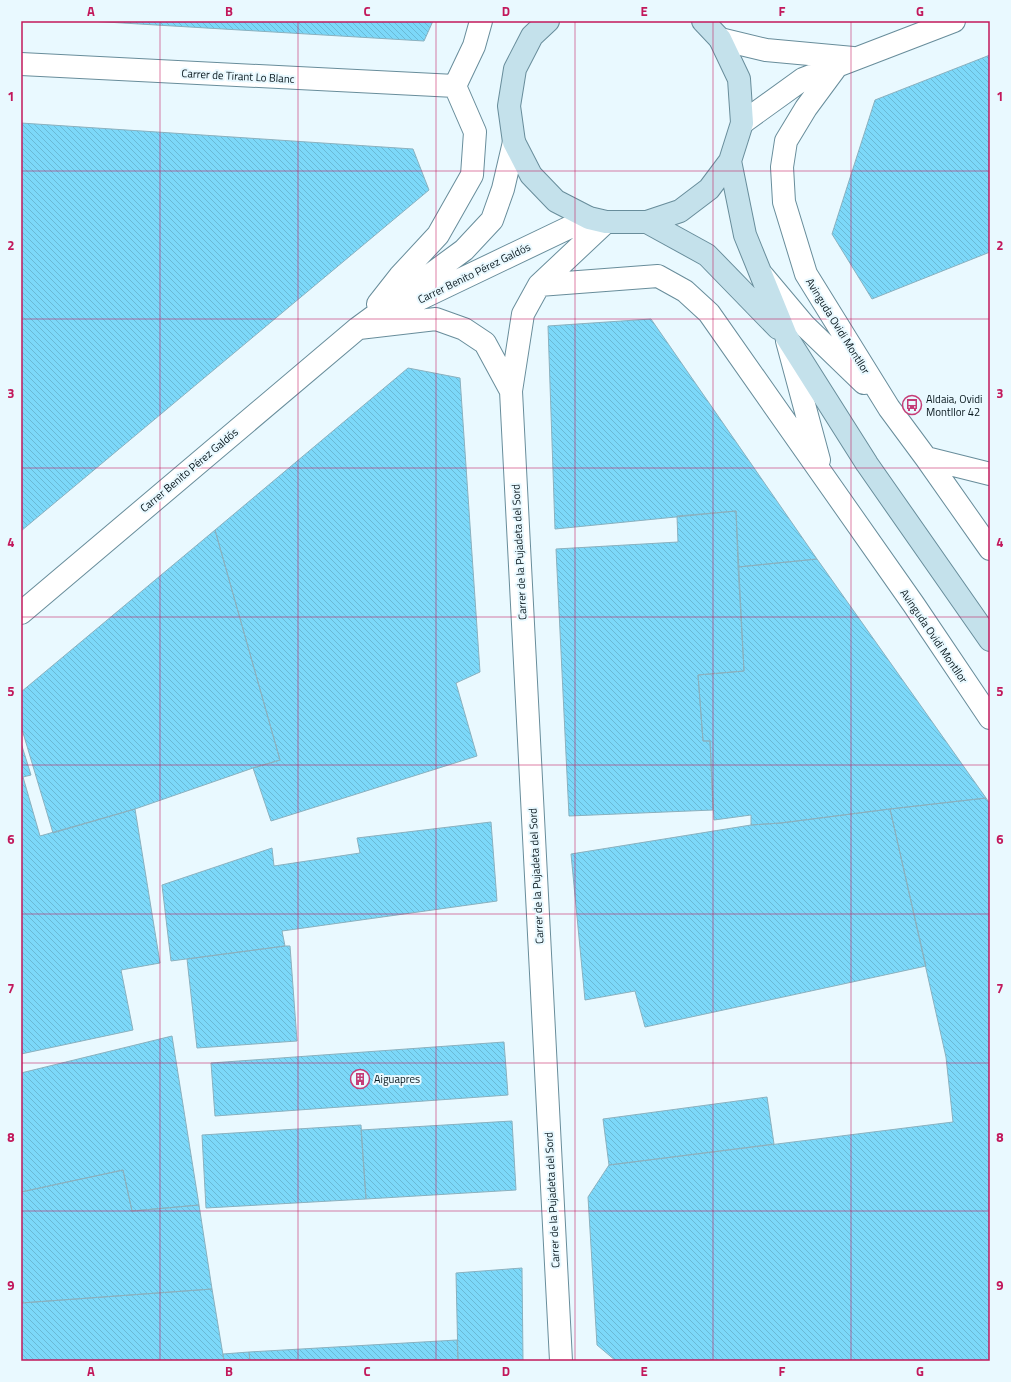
<svg xmlns="http://www.w3.org/2000/svg" width="1011" height="1382" font-family="'Titillium Web',sans-serif">
	<defs>
		<pattern id="building-back-hatch" width="6" height="6" patternUnits="userSpaceOnUse"><rect width="6" height="6" fill="#7cd8f9"/><path d="M-1 5l2 2M0 0l6 6M5-1l2 2" fill="none" stroke="#6ab9d5"/></pattern>
	</defs>
	<rect width="100%" height="100%" fill="#e9f9ff"/>
	<path fill="url(#building-back-hatch)" stroke="#8ab1bf" d="M 89,21 L 433,21 L 424,41 Z
		M 990,55 L 990,252 L 872,299 L 832,234 L 875,100 Z
		M 21,123 L 413,149 L 429,190 L 21,531 Z
		M 651,319 L 817,559 L 738,567 L 736,511 L 555,529 L 548,326 Z
		M 408,368 L 460,378 L 480,672 L 456,683 L 477,756 L 271,821 L 253,768 L 280,760 L 215,530 Z
		M 736,511 L 744,671 L 698,675 L 703,741 L 710,741 L 713,810 L 569,816 L 556,549 L 678,542 L 677,516 Z
		M 215,530 L 280,760 L 253,768 L 135,809 L 53,833 L 21,726 L 21,692 Z
		M 817,559 L 986,798 L 890,809 L 781,823 L 751,825 L 751,815 L 714,820 L 710,741 L 703,741 L 698,675 L 744,671 L 738,567 Z
		M 21,743 L 31,775 L 23,777 L 40,836 L 135,809 L 160,963 L 121,970 L 133,1030 L 21,1054 Z
		M 986,798 L 990,804 L 990,1361 L 616,1361 L 597,1345 L 588,1197 L 609,1165 L 953,1122 L 946,1057 L 890,809 Z
		M 890,809 L 926,966 L 645,1027 L 635,991 L 585,1000 L 571,854 L 751,825 L 781,823 Z
		M 491,822 L 497,901 L 282,931 L 285,946 L 171,961 L 162,885 L 272,848 L 274,866 L 360,853 L 357,838 Z
		M 285,946 L 290,946 L 297,1041 L 197,1048 L 187,959 Z
		M 172,1036 L 199,1205 L 132,1211 L 123,1170 L 21,1192 L 21,1073 Z
		M 504,1042 L 508,1095 L 215,1116 L 211,1063 Z
		M 767,1097 L 774,1144 L 609,1165 L 603,1119 Z
		M 512,1121 L 516,1190 L 366,1199 L 361,1130 Z
		M 361,1125 L 366,1199 L 206,1208 L 202,1135 Z
		M 123,1170 L 132,1211 L 199,1205 L 212,1289 L 21,1303 L 21,1192 Z
		M 522,1268 L 523,1361 L 458,1361 L 456,1273 Z
		M 212,1289 L 224,1361 L 21,1361 L 21,1303 Z
		M 457,1340 L 458,1360 L 250,1361 L 249,1352 Z
		M 249,1352 L 250,1361 L 224,1361 L 223,1354 Z"/>
	<g fill="none" stroke-linecap="round" stroke-linejoin="round">
		<defs>
			<path id="street" d="M 720,39 L 766,50 L 853,58
				M 21,64 L 455,86
				M 837,66 L 806,108 L 786,141 L 782,167 L 784,202 L 806,274 L 889,408 L 926,458 L 990,549
				M 455,86 L 474,46 L 481,21
				M 742,123 L 803,79 L 954,21
				M 763,276 L 805,326 L 864,383
				M 539,285 L 658,276 L 685,291 L 709,313 L 914,605 L 990,718
				M 378,304 L 400,276 L 438,235 L 472,175 L 475,132 L 455,86
				M 403,307 L 589,218
				M 359,328 L 436,319 L 464,329 L 485,343 L 511,391
				M 787,341 L 819,460
				M 926,458 L 990,474
				M 21,613 L 358,328 L 464,250 L 492,220 L 503,189 L 514,142
				M 561,1361 L 511,391 L 523,314 L 539,285 L 606,222"/>
			<path id="secondary" d="M 548,21 L 532,36 L 515,69 L 509,106 L 514,142 L 531,175 L 556,201 L 589,218 L 606,222 L 647,222 L 680,211 L 709,189 L 730,161 L 742,123 L 739,79 L 720,39 L 703,21
				M 730,161 L 745,235 L 786,336 L 867,464 L 990,640
				M 647,222 L 707,255 L 778,328"/>
		</defs>
		<use href="#street" stroke="#688d9b" stroke-width="24"/>
		<use href="#secondary" stroke="#688d9b" stroke-width="24"/>
		<use href="#street" stroke="#fff" stroke-width="22"/>
		<use href="#secondary" stroke="#c4e1eb" stroke-width="22"/>
	</g>
	<path fill="none" stroke="#c2185b" stroke-width="1" stroke-opacity="0.55" d="M 160,21 L 160,1361M 298,21 L 298,1361M 436,21 L 436,1361M 575,21 L 575,1361M 713,21 L 713,1361M 851,21 L 851,1361M 21,171 L 990,171M 21,319 L 990,319M 21,468 L 990,468M 21,617 L 990,617M 21,765 L 990,765M 21,914 L 990,914M 21,1063 L 990,1063M 21,1211 L 990,1211"/>
	<defs>
		<symbol id="bus-ring" viewBox="-11 -11 22 22"><circle r="9.5" fill="#e9f9ff" stroke="#c53c76" stroke-width="1.5"/><path d="M-5-6H5V4H4V6H2V4H-2V6H-4V4H-5ZM-3.5-4V0h7V-4ZM-3.5 1.2v1.5H-2V1.2ZM2 1.2v1.5H3.5V1.2Z" fill="#c53c76"/></symbol>
		<symbol id="building-ring" viewBox="-11 -11 22 22"><circle r="9.5" fill="#e9f9ff" stroke="#c53c76" stroke-width="1.5"/><path d="M-4-6H4V6H1V3H-1V6H-4ZM-2.5-4.3h1.7v1.8h-1.7ZM.8-4.3h1.7v1.8H.8ZM-2.5-1h1.7V.8h-1.7ZM.8-1h1.7V.8H.8Z" fill="#c53c76"/></symbol>
	</defs>
	<g fill-rule="evenodd">
		<use href="#bus-ring" x="901" y="394" width="22" height="22"/>
		<use href="#building-ring" x="349" y="1068" width="22" height="22"/>
	</g>
	<g text-anchor="middle" stroke-width="4" stroke-linejoin="round" paint-order="stroke">
		<g font-size="11" fill="#08171d" stroke="#e9f9ff">
			<text transform="translate(238 76) rotate(3)" y="4">Carrer de Tirant Lo Blanc</text>
			<text transform="translate(474 273) rotate(-26)" y="4">Carrer Benito Pérez Galdós</text>
			<text transform="translate(838 326) rotate(58)" y="4">Avinguda Ovidi Montllor</text>
			<text transform="translate(189 470) rotate(-40)" y="4">Carrer Benito Pérez Galdós</text>
			<text transform="translate(519 552) rotate(-93)" y="4">Carrer de la Pujadeta del Sord</text>
			<text transform="translate(934 636) rotate(56)" y="4">Avinguda Ovidi Montllor</text>
			<text transform="translate(536 876) rotate(-93)" y="4">Carrer de la Pujadeta del Sord</text>
			<text transform="translate(552 1200) rotate(-93)" y="4">Carrer de la Pujadeta del Sord</text>
		</g>
		<g font-size="11" fill="#08171d" stroke="#e9f9ff" text-anchor="start">
			<text x="926" y="403">Aldaia, Ovidi<tspan x="926" dy="13">Montllor 42</tspan></text>
			<text x="374" y="1083">Aiguapres</text>
		</g>
	</g>
	<rect width="1011" height="1382" fill="none" stroke="#e9f9ff" stroke-width="44"/>
	<rect x="22" y="22" width="967" height="1338" fill="none" stroke="#c2185b" stroke-width="1.5"/>
	<g font-size="13" text-anchor="middle" font-weight="bold" fill="#c2185b">
		<text x="91" y="16">A</text>
		<text x="229" y="16">B</text>
		<text x="367" y="16">C</text>
		<text x="506" y="16">D</text>
		<text x="644" y="16">E</text>
		<text x="782" y="16">F</text>
		<text x="920" y="16">G</text>
		<text x="11" y="101">1</text>
		<text x="1000" y="101">1</text>
		<text x="11" y="250">2</text>
		<text x="1000" y="250">2</text>
		<text x="11" y="398">3</text>
		<text x="1000" y="398">3</text>
		<text x="11" y="547">4</text>
		<text x="1000" y="547">4</text>
		<text x="11" y="696">5</text>
		<text x="1000" y="696">5</text>
		<text x="11" y="844">6</text>
		<text x="1000" y="844">6</text>
		<text x="11" y="993">7</text>
		<text x="1000" y="993">7</text>
		<text x="11" y="1142">8</text>
		<text x="1000" y="1142">8</text>
		<text x="11" y="1290">9</text>
		<text x="1000" y="1290">9</text>
		<text x="91" y="1376">A</text>
		<text x="229" y="1376">B</text>
		<text x="367" y="1376">C</text>
		<text x="506" y="1376">D</text>
		<text x="644" y="1376">E</text>
		<text x="782" y="1376">F</text>
		<text x="920" y="1376">G</text>
	</g>
</svg>
